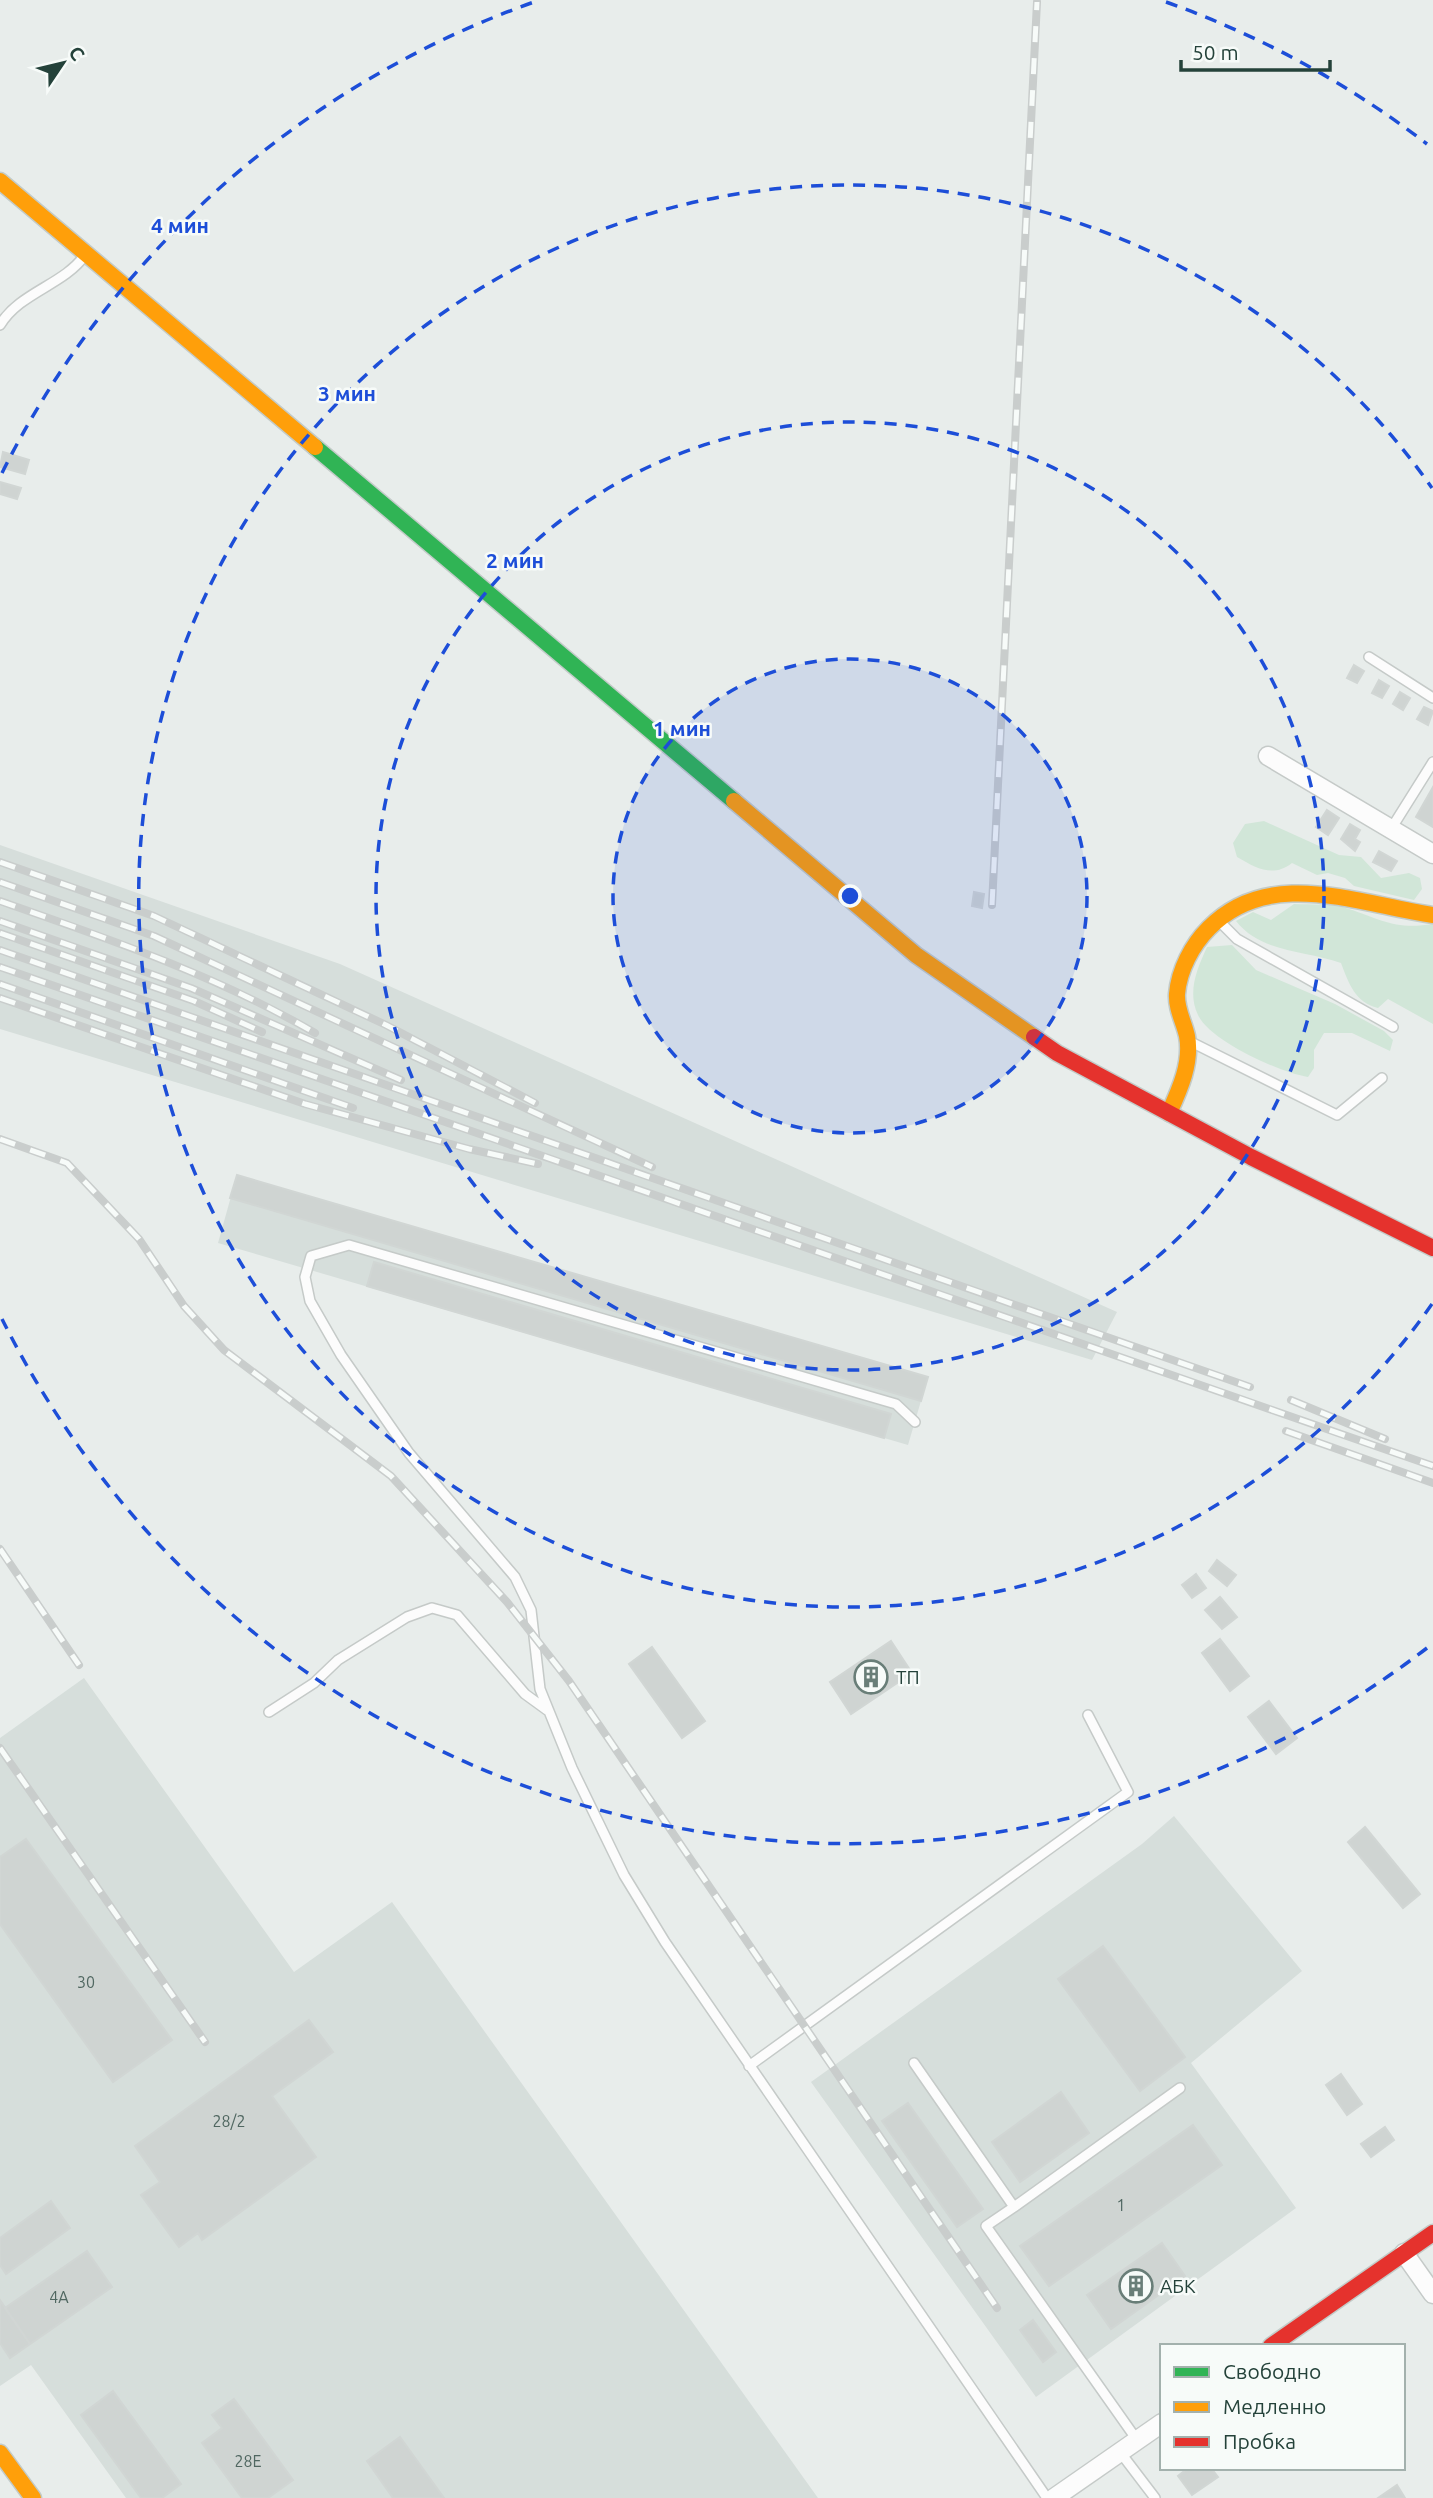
<svg xmlns="http://www.w3.org/2000/svg" width="1433" height="2498" font-family="Ubuntu,sans-serif">
	<rect width="100%" height="100%" fill="#e8edeb"/>
	<path fill="#d6dedb" d="M 0,845 L 340,964 L 1117,1312 L 1092,1360 L 0,1029 Z
		M 237,1175 L 928,1377 L 908,1445 L 218,1243 Z
		M 84,1678 L 294,1972 L 392,1902 L 818,2498 L 126,2498 L 31,2365 L 0,2386 L 0,1738 Z
		M 1174,1816 L 1302,1971 L 1191,2063 L 1296,2208 L 1036,2397 L 811,2082 L 1142,1844 Z"/>
	<path fill="#d1e6d8" d="M 1264,821 L 1339,855 L 1361,857 L 1381,878 L 1409,873 L 1420,878 L 1422,889 L 1414,900 L 1354,886 L 1345,878 L 1328,873 L 1317,875 L 1292,863 C 1273,878 1256,868 1237,857 L 1233,843 L 1245,824 Z
		M 1294,904 C 1311,905 1332,903 1349,909 C 1382,920 1396,930 1433,924 L 1433,1024 L 1388,999 L 1378,1008 C 1355,1002 1349,984 1341,963 C 1305,950 1261,953 1236,921 L 1253,912 L 1271,920 Z
		M 1232,945 L 1256,970 L 1335,1004 L 1384,1031 L 1393,1040 L 1390,1051 L 1352,1033 L 1324,1033 L 1314,1050 L 1314,1068 L 1308,1077 C 1281,1073 1210,1041 1198,1015 C 1187,992 1197,969 1207,947 Z"/>
	<path fill="#cfd4d2" stroke="#d1d6d4" stroke-width="2" d="M 3,452 L 29,460 L 25,474 L 0,467 Z
		M 0,482 L 21,488 L 17,499 L 0,494 Z
		M 1354,665 L 1364,671 L 1357,683 L 1347,678 Z
		M 1379,680 L 1389,686 L 1382,698 L 1372,693 Z
		M 1400,692 L 1410,698 L 1403,710 L 1393,704 Z
		M 1424,707 L 1433,711 L 1428,725 L 1417,719 Z
		M 1433,787 L 1433,827 L 1416,817 Z
		M 1327,810 L 1339,818 L 1328,835 L 1316,827 Z
		M 1350,824 L 1360,830 L 1355,839 L 1360,842 L 1355,851 L 1341,839 Z
		M 1379,851 L 1397,861 L 1391,871 L 1373,862 Z
		M 974,892 L 984,894 L 982,908 L 972,906 Z
		M 237,1175 L 928,1377 L 921,1401 L 230,1198 Z
		M 374,1262 L 891,1414 L 884,1438 L 367,1286 Z
		M 1217,1560 L 1236,1575 L 1227,1586 L 1209,1571 Z
		M 1196,1574 L 1206,1588 L 1192,1598 L 1182,1585 Z
		M 1220,1597 L 1237,1617 L 1222,1629 L 1205,1610 Z
		M 1220,1639 L 1249,1676 L 1230,1691 L 1202,1653 Z
		M 891,1641 L 912,1673 L 851,1714 L 830,1682 Z
		M 652,1647 L 705,1721 L 682,1738 L 629,1664 Z
		M 1269,1701 L 1297,1738 L 1276,1754 L 1248,1717 Z
		M 1365,1827 L 1420,1894 L 1403,1908 L 1348,1842 Z
		M 26,1839 L 172,2040 L 113,2082 L 0,1924 L 0,1857 Z
		M 1103,1946 L 1185,2057 L 1140,2091 L 1058,1979 Z
		M 309,2020 L 333,2052 L 272,2096 L 316,2157 L 202,2240 L 198,2233 L 179,2247 L 141,2195 L 160,2182 L 135,2146 Z
		M 1341,2074 L 1362,2104 L 1347,2115 L 1326,2085 Z
		M 1061,2092 L 1089,2133 L 1020,2182 L 992,2142 Z
		M 908,2103 L 983,2209 L 957,2227 L 882,2121 Z
		M 1193,2125 L 1222,2165 L 1049,2286 L 1020,2246 Z
		M 1385,2127 L 1394,2140 L 1371,2157 L 1361,2144 Z
		M 51,2201 L 70,2228 L 6,2274 L 0,2265 L 0,2238 Z
		M 1162,2243 L 1185,2276 L 1111,2329 L 1087,2295 Z
		M 87,2251 L 112,2287 L 30,2344 L 5,2308 Z
		M 0,2300 L 30,2344 L 10,2358 L 0,2343 Z
		M 1033,2320 L 1056,2352 L 1043,2362 L 1020,2330 Z
		M 113,2391 L 181,2484 L 162,2498 L 141,2498 L 81,2415 Z
		M 234,2399 L 293,2480 L 268,2498 L 242,2498 L 202,2443 L 222,2428 L 212,2415 Z
		M 400,2437 L 444,2498 L 393,2498 L 367,2461 Z
		M 1188,2468 L 1211,2468 L 1218,2477 L 1192,2495 L 1178,2476 Z
		M 1397,2485 L 1405,2498 L 1378,2498 Z"/>
	<g fill="none" stroke-linecap="round" stroke-linejoin="round">
		<defs>
			<path id="lane" d="M 0,325 C 20,292 64,285 85,255
				M 1369,657 L 1433,698
				M 1391,829 L 1433,762
				M 1219,921 L 1237,939 L 1393,1027
				M 1193,1043 L 1337,1115 L 1382,1078
				M 915,1422 L 896,1404 L 349,1245 L 311,1256 L 305,1277 L 310,1301 L 341,1355 L 409,1453 L 515,1577 L 531,1610 L 540,1689 L 572,1768 L 624,1875 L 665,1942 L 1047,2498
				M 269,1712 L 314,1683 L 338,1660 L 407,1617 L 432,1608 L 457,1615 L 525,1694 L 547,1710
				M 914,2063 L 1014,2207 L 986,2226 L 1137,2440
				M 749,2066 L 1128,1792 L 1088,1715
				M 1014,2207 L 1180,2088
				M 1120,2452 L 1155,2498"/>
			<path id="street" d="M 1268,756 L 1433,854
				M 1404,2253 L 1433,2294
				M 1054,2498 L 1162,2423"/>
			<path id="fast" d="M 315,447 L 734,801"/>
			<path id="slow" d="M 0,181 L 315,447
				M 734,801 L 916,955 L 1034,1037
				M 1169,1113 C 1180,1089 1192,1062 1187,1036 C 1184,1022 1176,1009 1177,994 C 1179,970 1192,945 1209,928 C 1270,866 1358,904 1433,915
				M 0,2453 L 33,2498"/>
			<path id="jam" d="M 1034,1037 L 1057,1053 L 1251,1157 L 1433,1248
				M 1271,2346 L 1433,2233"/>
		</defs>
		<use href="#lane" stroke="#c5cac8" stroke-width="12"/>
		<use href="#street" stroke="#c5cac8" stroke-width="21"/>
		<use href="#fast" stroke="#c3cbc8" stroke-width="19"/>
		<use href="#slow" stroke="#c3cbc8" stroke-width="19"/>
		<use href="#jam" stroke="#c3cbc8" stroke-width="19"/>
		<use href="#lane" stroke="#fcfcfc" stroke-width="9"/>
		<use href="#street" stroke="#fcfcfc" stroke-width="18"/>
		<use href="#fast" stroke="#30b455" stroke-width="16"/>
		<use href="#slow" stroke="#ff9f0a" stroke-width="16"/>
		<use href="#jam" stroke="#e5322d" stroke-width="16"/>
		<defs>
			<path id="rail" d="M 0,862 L 154,916 L 386,1025 L 535,1103
				M 0,882 L 154,936 L 652,1167
				M 0,901 C 109,939 216,975 315,1033
				M 992,905 L 1037,2
				M 0,921 L 191,988 L 401,1080
				M 0,933 L 194,1001 L 262,1032
				M 0,950 L 1250,1387
				M 0,967 L 1433,1466
				M 0,984 L 353,1108
				M 0,998 L 305,1104 L 469,1149 L 538,1164
				M 0,1139 L 67,1163 L 139,1239 L 184,1306 L 224,1350 L 391,1476 L 507,1602 L 569,1681 L 997,2308
				M 1291,1400 L 1385,1439
				M 1286,1431 L 1433,1483
				M 0,1549 L 79,1665
				M 0,1748 L 205,2042"/>
		</defs>
		<use href="#rail" stroke="#c9cdcc" stroke-width="8"/>
		<use href="#rail" stroke="#f7fbf9" stroke-width="5" stroke-dasharray="16" stroke-linecap="butt"/>
	</g>
	<circle cx="850" cy="896" r="237" fill="#1d4ed8" fill-opacity=".12"/>
	<g fill="none" stroke="#1d4ed8" stroke-width="3.5" stroke-dasharray="12 9">
		<circle cx="850" cy="896" r="237"/>
		<circle cx="850" cy="896" r="474"/>
		<path d="M1432 1304A711 711 0 1 1 1432 488"/>
		<path d="M1427 1648A948 948 0 0 1 2 1319M2 473A948 948 0 0 1 534 2M1166 2A948 948 0 0 1 1427 144"/>
	</g>
	<defs>
		<symbol id="building-ring" viewBox="-11 -11 22 22"><circle r="9.5" fill="#f7fbf9" stroke="#697e78" stroke-width="1.5"/><path d="M-4-6H4V6H1V3H-1V6H-4ZM-2.5-4.3h1.7v1.8h-1.7ZM.8-4.3h1.7v1.8H.8ZM-2.5-1h1.7V.8h-1.7ZM.8-1h1.7V.8H.8Z" fill="#697e78"/></symbol>
	</defs>
	<g fill-rule="evenodd">
		<use href="#building-ring" x="852" y="1658" width="38" height="38"/>
		<use href="#building-ring" x="1117" y="2267" width="38" height="38"/>
	</g>
	<g text-anchor="middle" stroke-width="5" stroke-linejoin="round" paint-order="stroke">
		<g font-size="16" fill="#506761">
			<text x="86" y="1988">30</text>
			<text x="229" y="2127">28/2</text>
			<text x="1121" y="2211">1</text>
			<text x="59" y="2303">4А</text>
			<text x="248" y="2467">28Е</text>
		</g>
		<g font-size="19" fill="#24423a" stroke="#f7fbf9" text-anchor="start">
			<text x="896" y="1684">ТП</text>
			<text x="1160" y="2293">АБК</text>
		</g>
	</g>
	<circle cx="850" cy="896" r="10" fill="#1d4ed8" stroke="#f7fbf9" stroke-width="3.5"/>
	<g font-size="21" text-anchor="middle" font-weight="bold" fill="#1d4ed8" stroke="#f7fbf9" stroke-width="5" stroke-linejoin="round" paint-order="stroke">
		<text x="180" y="233">4 мин</text>
		<text x="347" y="401">3 мин</text>
		<text x="515" y="568">2 мин</text>
		<text x="682" y="736">1 мин</text>
	</g>
	<rect x="1160" y="2344" width="245" height="126" fill="#f7fbf9" stroke="#a3b1ad" stroke-width="2"/>
	<rect x="1174" y="2367" width="35" height="10" fill="#30b455" stroke="#a3b1ad" stroke-width="2"/>
	<text x="1223" y="2379" font-size="21" fill="#24423a">Свободно</text>
	<rect x="1174" y="2402" width="35" height="10" fill="#ff9f0a" stroke="#a3b1ad" stroke-width="2"/>
	<text x="1223" y="2414" font-size="21" fill="#24423a">Медленно</text>
	<rect x="1174" y="2437" width="35" height="10" fill="#e5322d" stroke="#a3b1ad" stroke-width="2"/>
	<text x="1223" y="2449" font-size="21" fill="#24423a">Пробка</text>
	<g transform="translate(63 63) rotate(55)" stroke="#f7fbf9" stroke-width="5" paint-order="stroke">
	<path d="M0-5L12 26L0 18L-12 26Z" fill="#24423a"/>
	<text y="-10" font-size="19" font-weight="bold" text-anchor="middle" fill="#24423a">С</text>
	</g>
	<path d="M1181 60v10h149v-10" fill="none" stroke="#24423a" stroke-width="3.5"/>
	<text x="1192" y="60" font-size="21" fill="#24423a" stroke="#f7fbf9" stroke-width="5" paint-order="stroke">50 m</text>
</svg>
